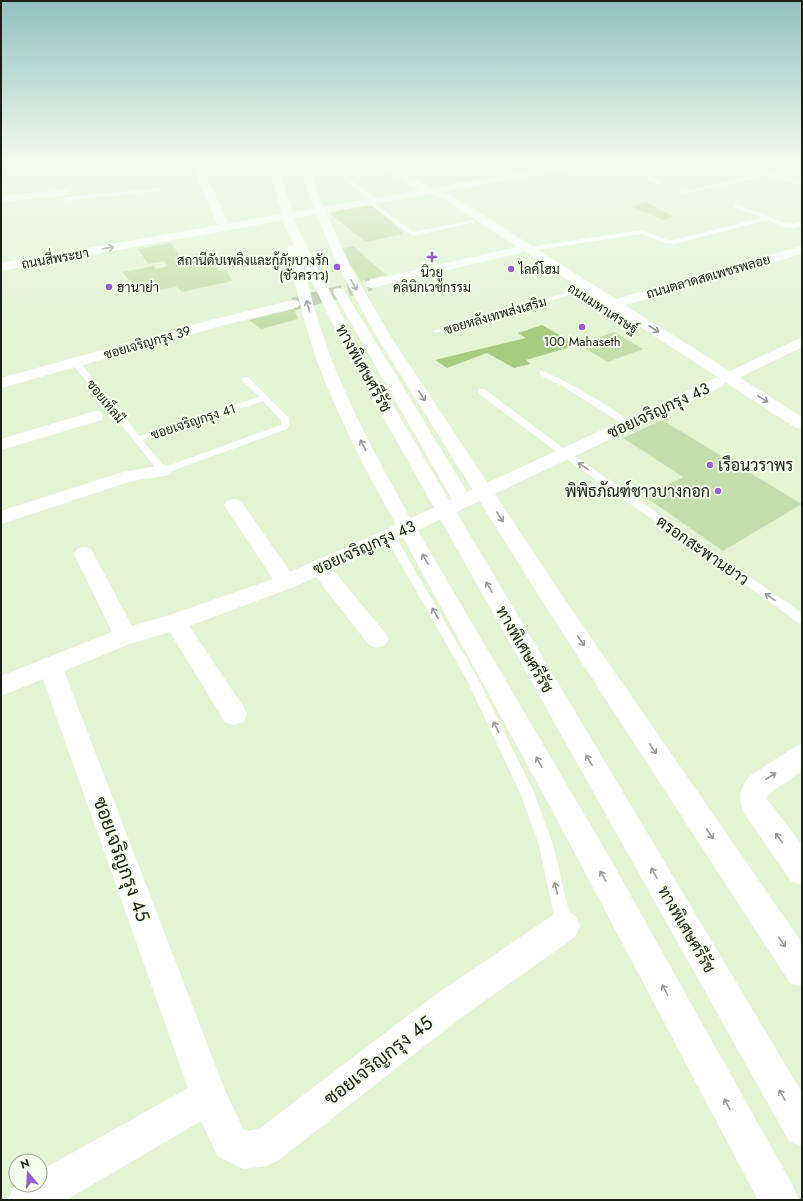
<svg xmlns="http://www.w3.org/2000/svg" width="803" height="1201" font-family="Jost,Sarabun,sans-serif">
	<rect width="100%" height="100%" fill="#e3f4d5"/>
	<path fill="#c4deab" d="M 646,202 L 674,217 L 663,220 L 631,207 Z
		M 373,205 L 392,222 L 403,234 L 366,242 L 329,213 Z
		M 171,243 L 181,257 L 209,252 L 218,271 L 226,270 L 232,281 L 182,292 L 177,287 L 141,293 L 122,272 L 154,266 L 156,269 L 168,266 L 164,261 L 148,264 L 138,249 Z
		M 353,246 L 386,275 L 361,281 L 341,249 Z
		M 294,309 L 298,319 L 261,329 L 249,320 Z
		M 614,332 L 643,349 L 608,362 L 579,345 Z
		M 662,420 L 802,504 L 723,551 L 644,496 L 683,477 L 623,438 Z"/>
	<path fill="#a6cd7f" d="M 542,325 L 577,345 L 526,360 L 530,364 L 514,368 L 487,353 L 447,368 L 435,360 L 526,338 L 518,333 Z"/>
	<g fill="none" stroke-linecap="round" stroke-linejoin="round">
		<path stroke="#bbc9ae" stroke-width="13" stroke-dasharray="13 6" stroke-linecap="butt" d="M 293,304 L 371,284"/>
		<path fill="#fff" fill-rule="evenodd" d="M 613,159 L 618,159 L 662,183 L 658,184 Z
			M 337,169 L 341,169 L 349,179 L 379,200 L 379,202 L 375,202 L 345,181 Z
			M 768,173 L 770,175 L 683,194 L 680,192 Z
			M 162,188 L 164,190 L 66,201 L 63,199 L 66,197 Z
			M 370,200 L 413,232 L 473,220 L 476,222 L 412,236 L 368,203 L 367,202 Z
			M 736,204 L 785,223 L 793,224 L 802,222 L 802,226 L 793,228 L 784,227 L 767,220 L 674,244 L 665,243 L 641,234 L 530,251 L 527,249 L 530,247 L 642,230 L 668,240 L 674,240 L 762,218 L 734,207 L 734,205 Z
			M 576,288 L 579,290 L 573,294 L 439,332 L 435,332 L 433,331 L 569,292 Z
			M 73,361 L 79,361 L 139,436 L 259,397 L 241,379 L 245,377 L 248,377 L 288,417 L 290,423 L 287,429 L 166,473 L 160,473 L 73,365 ZM 263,401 L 281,420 L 281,425 L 165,467 L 142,440 Z
			M 540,371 C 550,370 625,415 633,424 L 632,426 L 626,426 L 564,387 L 540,375 Z
			M 478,389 L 484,389 L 567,451 L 802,613 L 802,623 L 798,622 L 561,455 L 478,393 Z
			M 390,533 L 395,536 L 478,679 L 533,790 L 553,845 L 572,925 L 570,931 L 564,933 L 558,931 L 556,925 L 539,845 L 521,795 L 469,684 L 385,536 Z"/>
		<path fill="#fff" fill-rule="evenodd" d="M 189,159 L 198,159 L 231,228 L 229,230 L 225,231 L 219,228 Z
			M 523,159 L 534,159 L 551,170 L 546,173 L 543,172 Z
			M 729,159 L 741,159 L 771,172 L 802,180 L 802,186 L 765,176 Z
			M 65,190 L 69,191 L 70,193 L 69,195 L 1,202 L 1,196 Z
			M 802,246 L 802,254 L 619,307 L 609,307 L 607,304 L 609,301 Z
			M 517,247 L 521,249 L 523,251 L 521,253 L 371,288 L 367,287 L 365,284 L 367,281 L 371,280 Z
			M 339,288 L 344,289 L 345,292 L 467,492 L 711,380 L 717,378 L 723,380 L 725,383 L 723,386 L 333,570 L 385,633 L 389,639 L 385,645 L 377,648 L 369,645 L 316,577 L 294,587 L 189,626 L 243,706 L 247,714 L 243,722 L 234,725 L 225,722 L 170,632 L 132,643 L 64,671 L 224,1088 L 243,1129 L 247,1131 L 259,1129 L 435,995 L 553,915 L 564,910 L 575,915 L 580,926 L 575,937 L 459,1019 L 279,1160 L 266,1166 L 244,1169 L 231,1163 L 217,1155 L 201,1121 L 66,1200 L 8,1200 L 14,1186 L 40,1185 L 40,1171 L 188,1088 L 43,679 L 1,696 L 1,676 L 112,632 L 74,554 L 77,549 L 84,547 L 91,549 L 132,626 L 170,615 L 273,579 L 224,505 L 227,501 L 234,499 L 241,501 L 290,572 L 383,531 L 452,499 L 333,292 L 334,289 Z
			M 293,300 L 298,301 L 300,304 L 298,307 L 221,326 L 1,388 L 1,378 L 211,320 Z
			M 802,337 L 802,347 L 734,380 L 729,382 L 724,380 L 721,377 L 724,374 Z
			M 95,411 L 101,412 L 103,416 L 101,420 L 1,450 L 1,439 Z
			M 163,465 L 169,467 L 172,471 L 169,475 L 132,481 L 1,524 L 1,511 L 123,472 Z
			M 802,744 L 802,771 L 773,791 L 767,797 L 767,799 L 802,845 L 802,885 L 791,881 L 744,813 C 738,799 739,787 751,775 L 793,748 Z"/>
		<path fill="#fff" fill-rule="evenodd" d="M 370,159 L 378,159 L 397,171 L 432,188 L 593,159 L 609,159 L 608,161 L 605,162 L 443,192 L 450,194 L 802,417 L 802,429 L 796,428 L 442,198 L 430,194 L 1,271 L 1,263 L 420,190 L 374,165 Z"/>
		<path fill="#fff" fill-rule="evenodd" d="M 267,159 L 276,159 L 297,227 L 358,347 L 802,1093 L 802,1147 L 789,1141 L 344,347 L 302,261 C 310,294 319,326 331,358 C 352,413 381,465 409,516 L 608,855 L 756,1120 L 793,1186 L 799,1200 L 758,1200 L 551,808 L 363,464 C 346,429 329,394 316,358 C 304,322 295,285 287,248 L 289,246 L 294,245 L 285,227 Z
			M 298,159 L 307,159 L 321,201 L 351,268 L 391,337 L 567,603 L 802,943 L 802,987 L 790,983 L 551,615 L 377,337 L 339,268 L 311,201 Z"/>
	</g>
	<defs><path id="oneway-shaft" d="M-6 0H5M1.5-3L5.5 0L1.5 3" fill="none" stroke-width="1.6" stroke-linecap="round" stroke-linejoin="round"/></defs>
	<g stroke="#989a95">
		<use href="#oneway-shaft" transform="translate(108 248) rotate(-10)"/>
		<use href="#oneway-shaft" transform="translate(354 285) rotate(60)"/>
		<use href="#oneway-shaft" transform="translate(308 306) rotate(-107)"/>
		<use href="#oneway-shaft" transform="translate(654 329) rotate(33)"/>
		<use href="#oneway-shaft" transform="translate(422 396) rotate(57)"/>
		<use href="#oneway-shaft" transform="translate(763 399) rotate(33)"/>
		<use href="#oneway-shaft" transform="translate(363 445) rotate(-118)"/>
		<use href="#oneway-shaft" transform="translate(583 466) rotate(-145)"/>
		<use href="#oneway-shaft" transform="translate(500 517) rotate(57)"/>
		<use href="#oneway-shaft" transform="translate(425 559) rotate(-120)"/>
		<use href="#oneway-shaft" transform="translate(489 587) rotate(-120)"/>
		<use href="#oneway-shaft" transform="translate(770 597) rotate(-145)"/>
		<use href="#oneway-shaft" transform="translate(435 613) rotate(-120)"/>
		<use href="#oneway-shaft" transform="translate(581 641) rotate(56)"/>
		<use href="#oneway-shaft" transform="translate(496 727) rotate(-116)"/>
		<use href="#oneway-shaft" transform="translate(653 749) rotate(56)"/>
		<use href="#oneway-shaft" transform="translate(589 760) rotate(-120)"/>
		<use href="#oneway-shaft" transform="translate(539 762) rotate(-119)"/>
		<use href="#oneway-shaft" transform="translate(771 776) rotate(-33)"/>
		<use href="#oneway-shaft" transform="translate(710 834) rotate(56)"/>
		<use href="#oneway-shaft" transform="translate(779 838) rotate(-126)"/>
		<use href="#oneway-shaft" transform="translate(654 873) rotate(-120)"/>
		<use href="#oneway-shaft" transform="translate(603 876) rotate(-119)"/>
		<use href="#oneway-shaft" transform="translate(556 888) rotate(-103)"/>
		<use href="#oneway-shaft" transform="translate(782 942) rotate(56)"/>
		<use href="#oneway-shaft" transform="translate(665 990) rotate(-118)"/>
		<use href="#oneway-shaft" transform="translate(782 1095) rotate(-120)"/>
		<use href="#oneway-shaft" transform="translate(727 1104) rotate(-118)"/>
	</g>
	<linearGradient id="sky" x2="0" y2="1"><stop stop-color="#90c0c0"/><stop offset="0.49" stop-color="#f2faec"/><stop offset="1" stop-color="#f2faec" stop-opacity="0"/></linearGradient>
	<rect width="803" height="327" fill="url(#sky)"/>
	<g fill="#9c5bd2" stroke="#f5ffec" stroke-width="1.5">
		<path d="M430 251h4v4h4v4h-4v4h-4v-4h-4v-4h4z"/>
		<circle cx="337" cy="267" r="4"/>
		<circle cx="511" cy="269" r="4"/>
		<circle cx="109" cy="287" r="4"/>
		<circle cx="582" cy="327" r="4"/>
		<circle cx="710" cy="465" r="4"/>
		<circle cx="718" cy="491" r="4"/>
	</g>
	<g text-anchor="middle" stroke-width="4" stroke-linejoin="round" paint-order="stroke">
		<g font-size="13" fill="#191f13" stroke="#f5ffec">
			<text transform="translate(55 258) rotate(-10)" y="5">ถนนสี่พระยา</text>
			<text transform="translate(708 276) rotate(-16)" y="5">ถนนตลาดสดเพชรพลอย</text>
			<text transform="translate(603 308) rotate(33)" y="5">ถนนมหาเศรษฐ์</text>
			<text transform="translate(495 315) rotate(-16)" y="5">ซอยหลังเทพส่งเสริม</text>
			<text transform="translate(147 342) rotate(-16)" y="5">ซอยเจริญกรุง 39</text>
			<text transform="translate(106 401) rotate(51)" y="5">ซอยเท็ลมี</text>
			<text transform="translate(193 421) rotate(-18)" y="5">ซอยเจริญกรุง 41</text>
		</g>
		<g font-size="13" fill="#191f13" stroke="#f5ffec" text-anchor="start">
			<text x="329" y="265" text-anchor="end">สถานีดับเพลิงและกู้ภัยบางรัก<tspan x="329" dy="15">(ชั่วคราว)</tspan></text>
			<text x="519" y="274">ไลค์โฮม</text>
			<text x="432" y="277" text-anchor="middle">นิวยู<tspan x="432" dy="15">คลินิกเวชกรรม</tspan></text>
			<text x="117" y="292">ฮานาย่า</text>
			<text x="582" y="346" text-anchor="middle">100 Mahaseth</text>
		</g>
		<g font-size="16" fill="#191f13" stroke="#f5ffec">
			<text transform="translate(364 368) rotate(61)" y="6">ทางพิเศษศรีรัช</text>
			<text transform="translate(658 410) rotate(-25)" y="6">ซอยเจริญกรุง 43</text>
			<text transform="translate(364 547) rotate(-24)" y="6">ซอยเจริญกรุง 43</text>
			<text transform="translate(703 550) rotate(35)" y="6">ตรอกสะพานยาว</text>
			<text transform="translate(525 649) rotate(60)" y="6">ทางพิเศษศรีรัช</text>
			<text transform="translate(687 929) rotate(60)" y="6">ทางพิเศษศรีรัช</text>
		</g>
		<g font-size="16" fill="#191f13" stroke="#f5ffec" text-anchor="start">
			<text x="718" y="471">เรือนวราพร</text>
			<text x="710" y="497" text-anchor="end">พิพิธภัณฑ์ชาวบางกอก</text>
		</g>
		<g font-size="19" fill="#191f13" stroke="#f5ffec">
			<text transform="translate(122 859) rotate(70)" y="7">ซอยเจริญกรุง 45</text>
			<text transform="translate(378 1060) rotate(-38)" y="7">ซอยเจริญกรุง 45</text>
		</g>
	</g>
	<rect width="803" height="1201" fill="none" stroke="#191f13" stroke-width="4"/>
	<g transform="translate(28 1173) rotate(342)"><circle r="19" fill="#f5ffec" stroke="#9da595"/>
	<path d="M0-3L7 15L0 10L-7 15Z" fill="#9c5bd2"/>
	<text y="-6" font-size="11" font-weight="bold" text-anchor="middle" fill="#191f13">N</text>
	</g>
</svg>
